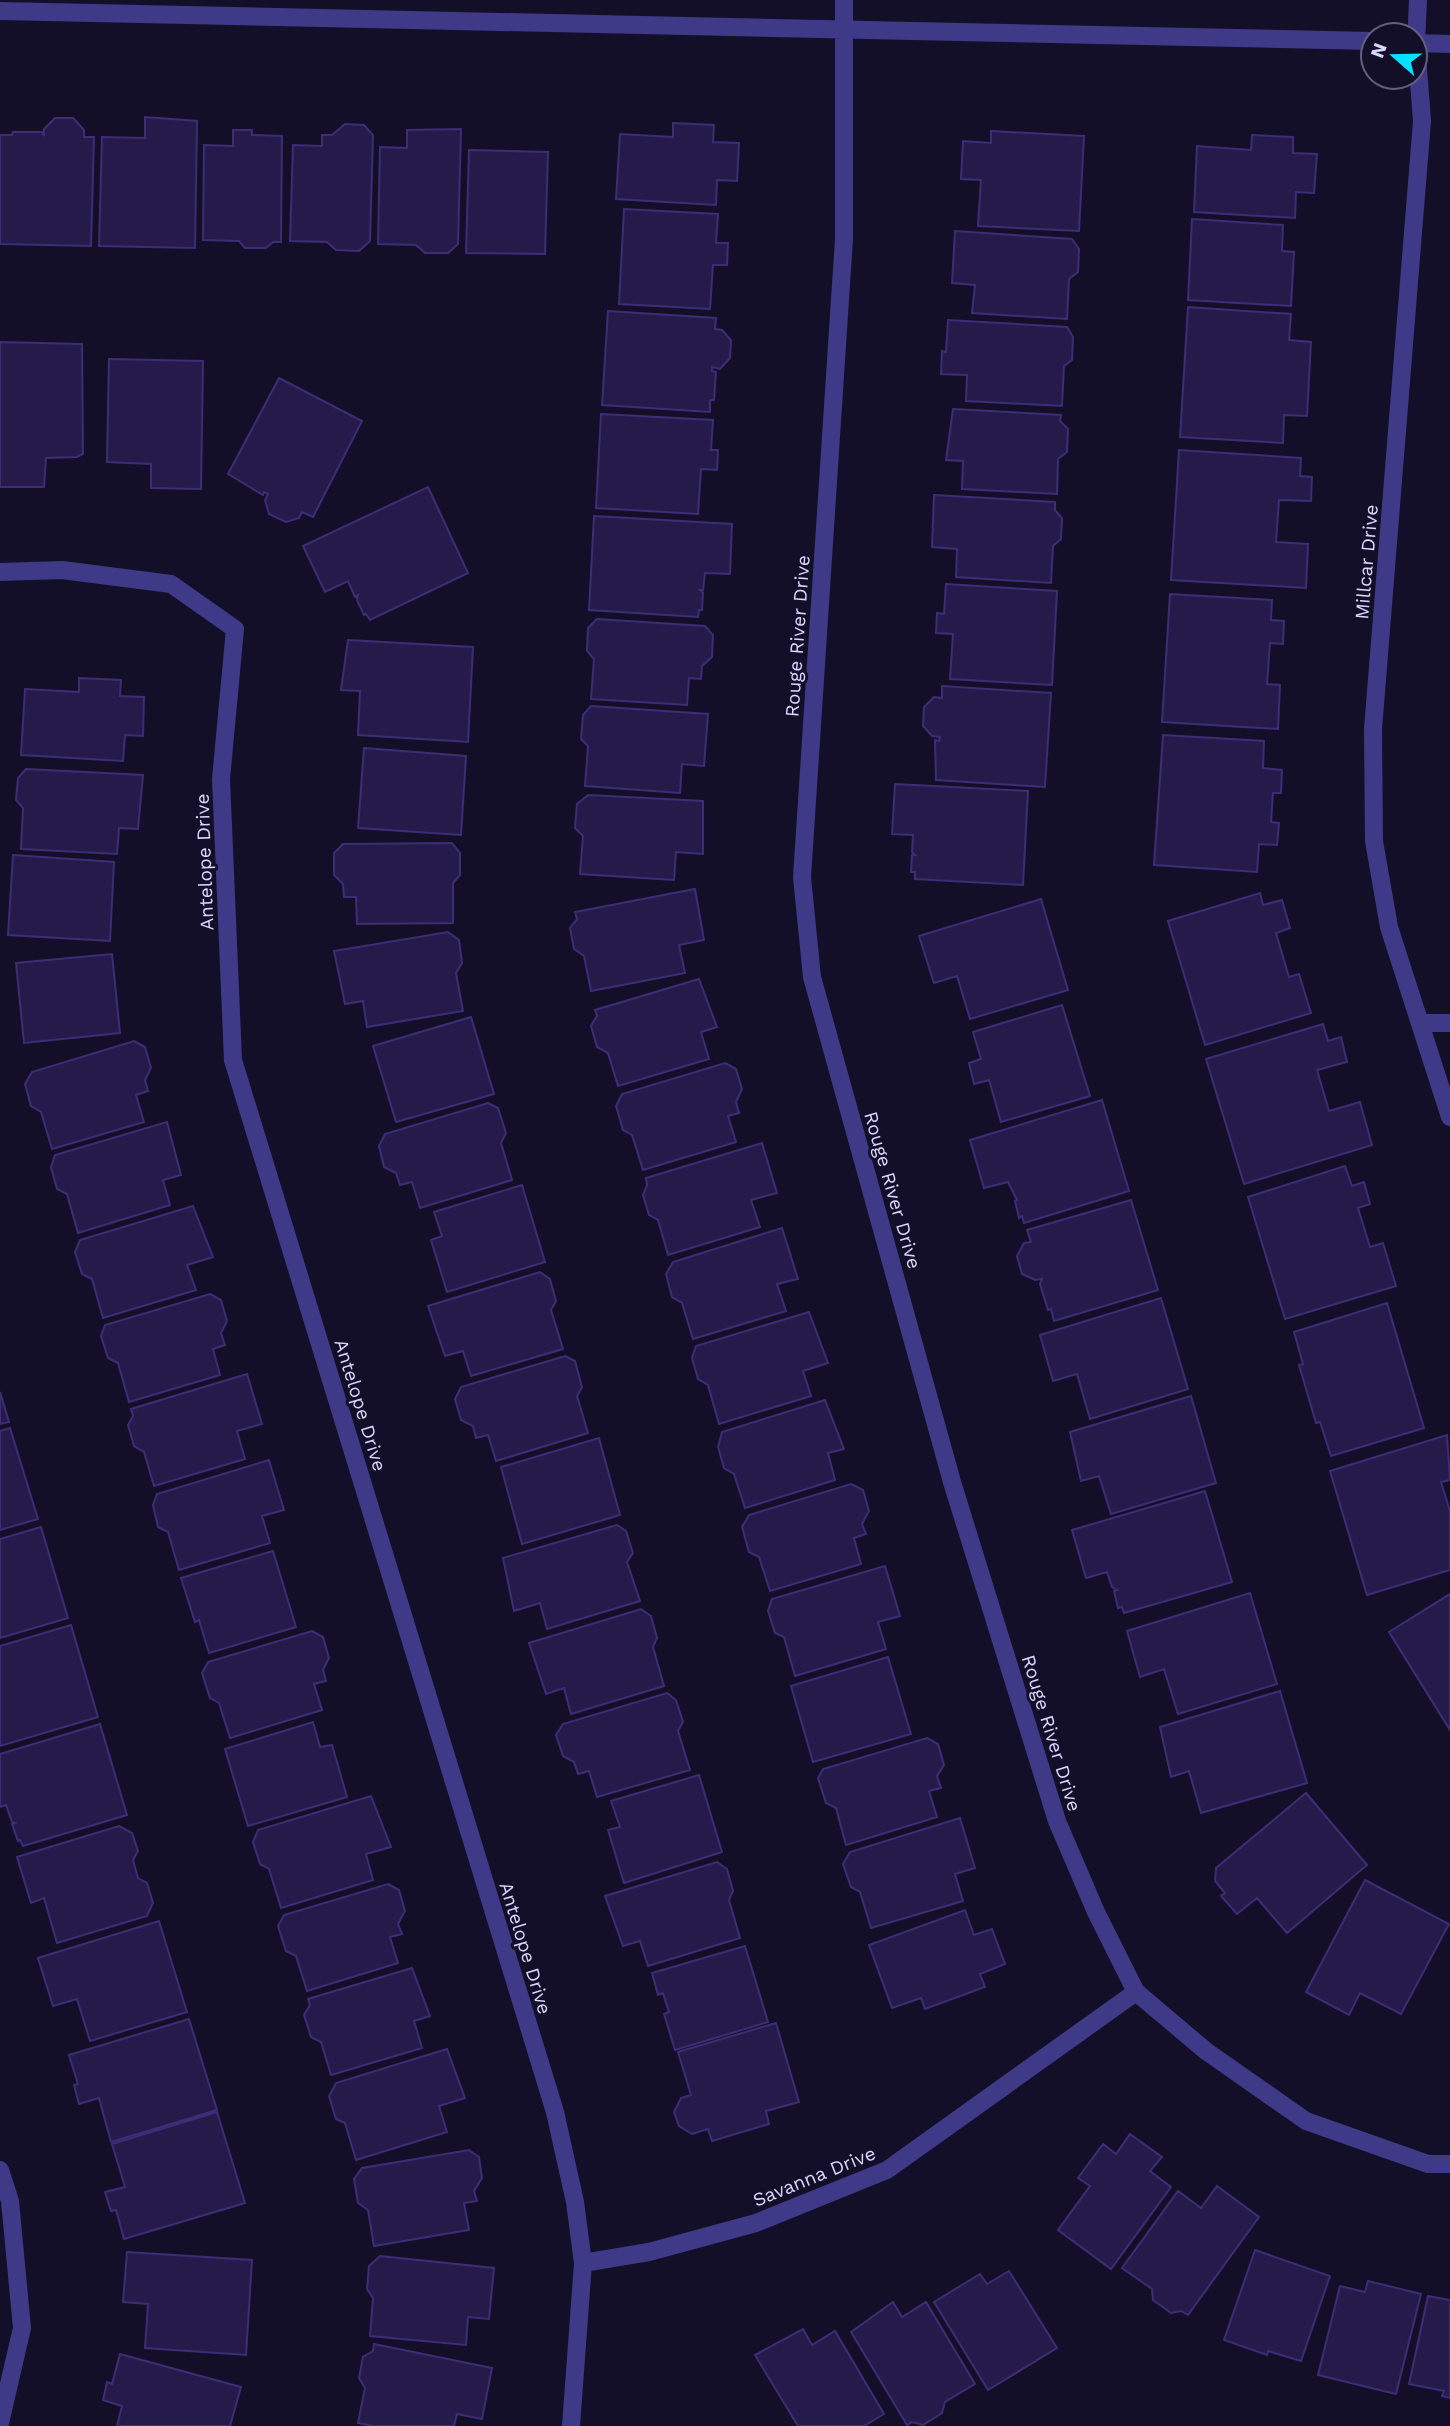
<svg xmlns="http://www.w3.org/2000/svg" width="1450" height="2426" font-family="'Work Sans',sans-serif">
	<rect width="100%" height="100%" fill="#140f28"/>
	<path fill="#251b4a" stroke="#3d2d76" stroke-width="2" d="M 145,117 L 197,121 L 195,248 L 99,246 L 102,137 L 145,138 Z
		M 55,118 L 73,118 L 84,130 L 84,137 L 94,137 L 91,246 L 0,244 L 0,135 L 12,135 L 13,132 L 42,132 L 44,136 L 44,129 Z
		M 673,123 L 714,125 L 713,142 L 739,143 L 737,181 L 717,180 L 716,205 L 616,199 L 620,134 L 673,137 Z
		M 345,124 L 364,125 L 373,135 L 370,241 L 359,251 L 336,250 L 327,242 L 290,241 L 293,145 L 322,146 L 322,135 L 332,135 Z
		M 461,129 L 458,244 L 448,253 L 425,253 L 416,245 L 378,244 L 380,147 L 407,148 L 407,130 Z
		M 233,130 L 252,130 L 252,135 L 282,136 L 281,242 L 273,242 L 266,248 L 245,248 L 239,241 L 203,240 L 204,145 L 233,146 Z
		M 991,131 L 1084,136 L 1079,231 L 978,226 L 981,180 L 961,179 L 963,141 L 991,143 Z
		M 1252,135 L 1293,137 L 1293,153 L 1317,154 L 1314,193 L 1296,192 L 1295,218 L 1194,212 L 1197,146 L 1251,150 Z
		M 469,150 L 548,152 L 545,254 L 466,253 Z
		M 624,209 L 718,214 L 716,243 L 728,243 L 727,265 L 713,265 L 710,309 L 619,304 Z
		M 1192,219 L 1283,225 L 1282,251 L 1294,252 L 1291,306 L 1188,300 Z
		M 955,231 L 1072,239 L 1079,249 L 1078,272 L 1069,279 L 1067,319 L 972,313 L 975,285 L 952,283 Z
		M 1188,307 L 1291,314 L 1289,340 L 1311,342 L 1307,416 L 1284,415 L 1283,443 L 1180,437 Z
		M 608,311 L 716,318 L 715,329 L 722,330 L 731,340 L 730,358 L 720,369 L 712,367 L 712,371 L 716,372 L 714,400 L 710,400 L 710,412 L 602,405 Z
		M 948,320 L 1067,327 L 1073,337 L 1072,360 L 1064,366 L 1062,406 L 966,401 L 967,375 L 941,374 L 942,351 L 946,352 Z
		M 0,342 L 82,344 L 83,454 L 77,457 L 46,458 L 44,487 L 0,487 Z
		M 109,359 L 203,361 L 201,489 L 151,488 L 151,464 L 107,462 Z
		M 279,378 L 362,421 L 313,517 L 302,512 L 299,518 L 286,522 L 269,514 L 265,500 L 268,494 L 264,492 L 263,495 L 228,474 Z
		M 953,409 L 1061,415 L 1060,421 L 1068,429 L 1067,452 L 1058,459 L 1057,494 L 962,489 L 963,461 L 946,460 Z
		M 601,414 L 713,420 L 711,450 L 718,450 L 717,470 L 701,469 L 698,514 L 596,508 Z
		M 1179,450 L 1301,458 L 1300,476 L 1312,477 L 1311,501 L 1279,500 L 1276,542 L 1308,544 L 1306,588 L 1171,580 Z
		M 428,487 L 468,573 L 370,620 L 366,614 L 364,615 L 357,600 L 358,595 L 355,597 L 348,581 L 325,592 L 303,546 Z
		M 934,495 L 1055,502 L 1055,510 L 1062,518 L 1061,539 L 1053,546 L 1051,583 L 956,577 L 957,549 L 932,547 Z
		M 594,516 L 732,524 L 730,574 L 705,573 L 703,590 L 700,590 L 703,593 L 702,610 L 699,610 L 698,617 L 589,610 Z
		M 946,584 L 1057,591 L 1052,685 L 950,679 L 953,634 L 936,633 L 937,613 L 944,614 Z
		M 1170,594 L 1272,600 L 1271,620 L 1284,621 L 1283,644 L 1270,643 L 1267,684 L 1280,685 L 1278,729 L 1162,722 Z
		M 597,619 L 705,626 L 713,635 L 712,657 L 702,666 L 701,679 L 689,678 L 687,705 L 591,699 L 594,659 L 587,651 L 588,628 Z
		M 348,640 L 473,647 L 468,742 L 358,735 L 360,691 L 341,690 Z
		M 79,678 L 121,680 L 120,696 L 144,697 L 143,736 L 125,735 L 123,761 L 21,755 L 25,689 L 79,692 Z
		M 942,686 L 1051,693 L 1045,787 L 936,780 L 935,740 L 939,741 L 940,737 L 932,736 L 923,726 L 924,707 L 934,697 L 942,698 Z
		M 591,706 L 708,714 L 704,766 L 682,764 L 680,793 L 585,786 L 588,746 L 581,739 L 583,715 Z
		M 1163,735 L 1264,741 L 1263,768 L 1282,770 L 1281,793 L 1273,793 L 1271,822 L 1279,823 L 1277,845 L 1259,844 L 1257,872 L 1154,865 Z
		M 364,748 L 466,756 L 461,835 L 358,828 Z
		M 26,769 L 143,775 L 138,829 L 119,828 L 117,854 L 21,849 L 23,808 L 16,800 L 18,778 Z
		M 895,784 L 1028,791 L 1023,885 L 915,879 L 915,872 L 911,872 L 912,855 L 915,855 L 912,852 L 913,835 L 892,834 Z
		M 588,795 L 703,801 L 703,854 L 676,852 L 674,880 L 580,874 L 583,836 L 575,828 L 577,804 Z
		M 452,843 L 460,853 L 460,875 L 453,883 L 453,923 L 357,924 L 356,897 L 344,897 L 343,884 L 334,875 L 334,853 L 343,844 Z
		M 13,855 L 114,862 L 110,941 L 8,935 Z
		M 695,889 L 704,940 L 679,945 L 685,973 L 591,991 L 584,956 L 574,949 L 570,928 L 577,919 L 575,912 Z
		M 1260,893 L 1263,905 L 1282,900 L 1290,928 L 1276,933 L 1289,977 L 1299,974 L 1311,1013 L 1205,1045 L 1168,921 Z
		M 1041,899 L 1068,990 L 970,1019 L 957,976 L 934,983 L 919,936 Z
		M 448,932 L 459,940 L 462,963 L 456,973 L 463,1011 L 367,1027 L 363,1001 L 345,1004 L 334,951 Z
		M 112,954 L 120,1033 L 24,1043 L 16,963 Z
		M 699,979 L 717,1027 L 701,1032 L 709,1059 L 618,1086 L 608,1053 L 597,1047 L 591,1026 L 597,1016 L 595,1010 Z
		M 1062,1005 L 1090,1096 L 1001,1122 L 989,1080 L 974,1084 L 969,1063 L 981,1059 L 973,1032 Z
		M 471,1017 L 494,1094 L 396,1122 L 373,1046 Z
		M 1323,1024 L 1328,1041 L 1341,1037 L 1347,1062 L 1317,1070 L 1329,1111 L 1360,1102 L 1372,1145 L 1244,1184 L 1206,1059 Z
		M 134,1041 L 145,1047 L 151,1068 L 145,1080 L 148,1091 L 136,1095 L 144,1122 L 52,1149 L 41,1112 L 31,1106 L 25,1084 L 32,1072 Z
		M 725,1063 L 736,1069 L 742,1089 L 736,1102 L 739,1113 L 728,1116 L 736,1142 L 643,1170 L 632,1135 L 623,1130 L 616,1106 L 622,1094 Z
		M 1102,1100 L 1129,1191 L 1024,1223 L 1022,1216 L 1019,1218 L 1015,1201 L 1017,1200 L 1008,1182 L 984,1188 L 970,1140 Z
		M 488,1103 L 498,1108 L 506,1133 L 501,1143 L 512,1180 L 420,1208 L 412,1182 L 400,1185 L 396,1173 L 384,1167 L 379,1146 L 385,1134 Z
		M 167,1122 L 181,1175 L 163,1180 L 170,1205 L 78,1233 L 67,1194 L 57,1189 L 51,1167 L 55,1155 Z
		M 762,1143 L 777,1193 L 751,1200 L 760,1227 L 668,1255 L 658,1220 L 649,1215 L 643,1195 L 647,1185 L 646,1178 Z
		M 1345,1166 L 1352,1186 L 1364,1182 L 1370,1204 L 1358,1208 L 1370,1247 L 1383,1243 L 1396,1286 L 1285,1319 L 1248,1197 Z
		M 522,1185 L 545,1262 L 447,1292 L 431,1240 L 442,1236 L 434,1212 Z
		M 1131,1200 L 1158,1290 L 1054,1321 L 1051,1309 L 1048,1310 L 1040,1284 L 1042,1279 L 1035,1280 L 1022,1274 L 1017,1256 L 1024,1243 L 1031,1242 L 1027,1230 Z
		M 193,1206 L 213,1257 L 187,1265 L 196,1290 L 103,1318 L 92,1279 L 82,1274 L 75,1252 L 80,1240 Z
		M 782,1228 L 798,1279 L 777,1284 L 786,1311 L 693,1339 L 682,1303 L 672,1297 L 666,1274 L 673,1262 Z
		M 540,1272 L 550,1279 L 556,1301 L 551,1310 L 563,1349 L 471,1376 L 463,1351 L 445,1356 L 428,1306 Z
		M 210,1294 L 221,1300 L 227,1321 L 221,1333 L 225,1345 L 213,1349 L 220,1375 L 129,1402 L 118,1363 L 108,1358 L 101,1336 L 105,1325 Z
		M 1161,1298 L 1188,1389 L 1090,1419 L 1077,1374 L 1053,1381 L 1040,1335 Z
		M 1387,1303 L 1424,1428 L 1331,1456 L 1320,1422 L 1316,1423 L 1299,1365 L 1303,1364 L 1294,1332 Z
		M 809,1312 L 828,1363 L 803,1371 L 811,1396 L 719,1424 L 708,1385 L 698,1379 L 692,1358 L 696,1346 Z
		M 565,1356 L 575,1361 L 582,1387 L 577,1396 L 588,1433 L 496,1461 L 488,1435 L 476,1438 L 473,1426 L 461,1420 L 455,1399 L 461,1387 Z
		M 247,1374 L 262,1424 L 237,1431 L 245,1459 L 154,1486 L 144,1452 L 134,1446 L 128,1425 L 133,1416 L 131,1409 Z
		M 0,1392 L 9,1422 L 0,1424 Z
		M 1191,1396 L 1216,1483 L 1111,1514 L 1099,1476 L 1081,1481 L 1070,1432 Z
		M 825,1400 L 844,1449 L 828,1453 L 835,1480 L 745,1508 L 734,1474 L 724,1468 L 718,1447 L 722,1432 Z
		M 10,1428 L 38,1519 L 0,1530 L 0,1431 Z
		M 1447,1435 L 1450,1480 L 1441,1482 L 1450,1511 L 1450,1570 L 1367,1595 L 1330,1471 Z
		M 599,1438 L 620,1515 L 522,1544 L 501,1467 Z
		M 269,1460 L 284,1510 L 262,1516 L 270,1543 L 179,1570 L 168,1532 L 158,1527 L 153,1505 L 157,1494 Z
		M 851,1484 L 863,1490 L 869,1511 L 862,1524 L 866,1534 L 854,1538 L 861,1564 L 770,1591 L 759,1557 L 749,1552 L 742,1527 L 749,1515 Z
		M 1205,1491 L 1232,1582 L 1124,1613 L 1122,1607 L 1118,1608 L 1114,1591 L 1117,1590 L 1112,1587 L 1107,1572 L 1086,1578 L 1072,1530 Z
		M 617,1525 L 626,1531 L 633,1553 L 627,1562 L 640,1601 L 547,1629 L 540,1603 L 514,1611 L 503,1558 Z
		M 41,1527 L 68,1618 L 0,1638 L 0,1539 Z
		M 273,1551 L 296,1627 L 209,1653 L 199,1620 L 195,1622 L 181,1578 Z
		M 885,1566 L 900,1616 L 878,1622 L 886,1649 L 795,1676 L 784,1637 L 775,1633 L 768,1611 L 772,1599 Z
		M 1250,1593 L 1277,1684 L 1178,1714 L 1164,1669 L 1140,1677 L 1127,1631 Z
		M 1450,1594 L 1450,1730 L 1389,1632 Z
		M 641,1609 L 651,1616 L 657,1638 L 653,1647 L 664,1686 L 571,1714 L 564,1688 L 546,1694 L 529,1643 Z
		M 71,1625 L 98,1717 L 0,1746 L 0,1646 Z
		M 312,1631 L 323,1637 L 329,1658 L 323,1670 L 326,1681 L 314,1684 L 322,1710 L 230,1738 L 219,1703 L 210,1698 L 202,1673 L 208,1662 Z
		M 888,1657 L 911,1734 L 813,1762 L 791,1686 Z
		M 1280,1691 L 1307,1783 L 1201,1813 L 1189,1771 L 1171,1777 L 1160,1727 Z
		M 667,1693 L 676,1700 L 683,1722 L 678,1731 L 690,1770 L 597,1797 L 589,1771 L 578,1774 L 574,1762 L 563,1756 L 556,1735 L 563,1724 Z
		M 313,1722 L 320,1747 L 332,1745 L 347,1797 L 248,1826 L 225,1749 Z
		M 100,1724 L 127,1815 L 23,1846 L 20,1840 L 18,1841 L 12,1824 L 15,1823 L 12,1822 L 6,1805 L 0,1807 L 0,1754 Z
		M 927,1738 L 938,1744 L 944,1765 L 937,1776 L 941,1788 L 929,1791 L 937,1817 L 846,1845 L 836,1808 L 826,1803 L 818,1778 L 823,1769 Z
		M 699,1775 L 722,1852 L 624,1883 L 608,1830 L 620,1827 L 611,1801 Z
		M 1306,1793 L 1367,1865 L 1287,1933 L 1257,1898 L 1237,1914 L 1221,1896 L 1225,1893 L 1215,1881 L 1216,1868 Z
		M 371,1796 L 391,1847 L 366,1854 L 373,1880 L 281,1908 L 269,1869 L 260,1864 L 253,1842 L 258,1830 Z
		M 960,1818 L 975,1868 L 955,1874 L 963,1901 L 871,1928 L 860,1892 L 851,1887 L 843,1864 L 850,1852 Z
		M 119,1826 L 132,1833 L 138,1851 L 133,1860 L 138,1878 L 147,1883 L 153,1903 L 147,1916 L 57,1943 L 44,1898 L 31,1903 L 17,1857 Z
		M 717,1862 L 727,1869 L 733,1891 L 729,1900 L 740,1938 L 648,1966 L 640,1941 L 623,1946 L 605,1896 Z
		M 1365,1880 L 1449,1924 L 1401,2014 L 1360,1993 L 1349,2015 L 1306,1992 Z
		M 388,1884 L 399,1890 L 405,1911 L 398,1924 L 402,1934 L 390,1937 L 398,1963 L 307,1991 L 296,1956 L 286,1951 L 278,1926 L 284,1915 Z
		M 965,1910 L 974,1935 L 992,1929 L 1005,1964 L 980,1974 L 985,1987 L 925,2009 L 921,1998 L 892,2008 L 869,1945 Z
		M 159,1921 L 187,2012 L 90,2041 L 77,1999 L 53,2006 L 38,1958 Z
		M 745,1946 L 768,2022 L 675,2050 L 664,2014 L 669,2012 L 663,1993 L 658,1995 L 652,1973 Z
		M 412,1968 L 430,2016 L 414,2021 L 422,2048 L 331,2075 L 321,2042 L 311,2037 L 304,2015 L 310,2005 L 308,1999 Z
		M 189,2019 L 217,2110 L 111,2142 L 99,2098 L 79,2104 L 74,2085 L 78,2084 L 69,2055 Z
		M 776,2023 L 799,2102 L 766,2111 L 769,2124 L 712,2141 L 708,2129 L 692,2134 L 679,2126 L 674,2112 L 681,2098 L 691,2095 L 678,2052 Z
		M 447,2049 L 465,2098 L 439,2106 L 447,2132 L 356,2160 L 345,2123 L 336,2119 L 329,2096 L 336,2083 Z
		M 217,2112 L 245,2203 L 124,2239 L 116,2210 L 111,2211 L 105,2192 L 125,2187 L 112,2144 Z
		M 1130,2134 L 1162,2157 L 1150,2171 L 1171,2187 L 1111,2269 L 1058,2230 L 1090,2186 L 1078,2178 L 1103,2144 L 1116,2154 Z
		M 469,2150 L 479,2157 L 482,2178 L 474,2191 L 477,2201 L 464,2203 L 469,2230 L 374,2246 L 368,2210 L 358,2203 L 354,2179 L 362,2168 Z
		M 1217,2186 L 1259,2217 L 1188,2315 L 1181,2311 L 1171,2313 L 1153,2300 L 1152,2289 L 1122,2268 L 1178,2191 L 1201,2208 Z
		M 1255,2250 L 1330,2276 L 1301,2361 L 1268,2351 L 1267,2355 L 1224,2340 Z
		M 127,2252 L 252,2260 L 246,2355 L 145,2348 L 148,2304 L 123,2302 Z
		M 380,2256 L 494,2268 L 489,2319 L 468,2317 L 466,2345 L 370,2336 L 373,2298 L 367,2289 L 369,2266 Z
		M 1009,2271 L 1057,2348 L 988,2390 L 934,2302 L 980,2274 L 987,2284 Z
		M 1368,2281 L 1421,2294 L 1396,2394 L 1318,2375 L 1340,2286 L 1365,2292 Z
		M 1428,2296 L 1450,2300 L 1450,2398 L 1442,2396 L 1444,2391 L 1409,2384 Z
		M 893,2302 L 902,2317 L 926,2302 L 975,2384 L 945,2402 L 942,2413 L 923,2425 L 912,2422 L 907,2425 L 851,2332 Z
		M 803,2329 L 812,2345 L 835,2331 L 884,2414 L 864,2426 L 798,2426 L 755,2355 Z
		M 374,2344 L 492,2368 L 482,2419 L 457,2414 L 454,2426 L 373,2426 L 358,2423 L 365,2388 L 359,2378 L 363,2357 L 373,2351 Z
		M 120,2354 L 241,2387 L 230,2426 L 117,2426 L 122,2406 L 103,2400 L 107,2382 L 112,2384 Z"/>
	<g fill="none" stroke-linecap="round" stroke-linejoin="round">
		<path stroke="#3e3a88" stroke-width="18" d="M 844,0 L 844,239 L 802,877 L 812,977 L 952,1482 L 1057,1821 L 1096,1912 L 1136,1992 L 1206,2051 L 1306,2121 L 1428,2164 L 1450,2164
			M 1418,0 L 1416,43 L 1422,121 L 1373,729 L 1374,841 L 1389,927 L 1450,1117
			M 0,11 L 1373,41
			M 1415,43 L 1450,44
			M 0,572 L 62,570 L 171,584 L 235,629 L 221,779 L 233,1060 L 555,2112 L 575,2202 L 583,2263 L 571,2426
			M 1422,1023 L 1450,1023
			M 0,2170 L 10,2201 L 22,2328 L 0,2423
			M 583,2263 L 649,2252 L 756,2223 L 887,2170 L 1136,1992"/>
	</g>
	<g text-anchor="middle" stroke-width="6" stroke-linejoin="round" paint-order="stroke">
		<g font-size="19" fill="#dcd7ff" stroke="#140f28">
			<text transform="translate(1366 562) rotate(-85)" y="7">Millcar Drive</text>
			<text transform="translate(797 636) rotate(-86)" y="7">Rouge River Drive</text>
			<text transform="translate(204 862) rotate(-92)" y="7">Antelope Drive</text>
			<text transform="translate(893 1190) rotate(74)" y="7">Rouge River Drive</text>
			<text transform="translate(361 1405) rotate(73)" y="7">Antelope Drive</text>
			<text transform="translate(1052 1733) rotate(73)" y="7">Rouge River Drive</text>
			<text transform="translate(526 1948) rotate(73)" y="7">Antelope Drive</text>
			<text transform="translate(814 2176) rotate(-22)" y="7">Savanna Drive</text>
		</g>
	</g>
	<g transform="translate(1394 56) rotate(290)"><circle r="33" fill="#140f28" stroke="#645f7e" stroke-width="2"/>
	<path d="M0-5L12 26L0 18L-12 26Z" fill="#03e1ff"/>
	<text y="-10" font-size="19" font-weight="bold" text-anchor="middle" fill="#dcd7ff">N</text>
	</g>
</svg>
